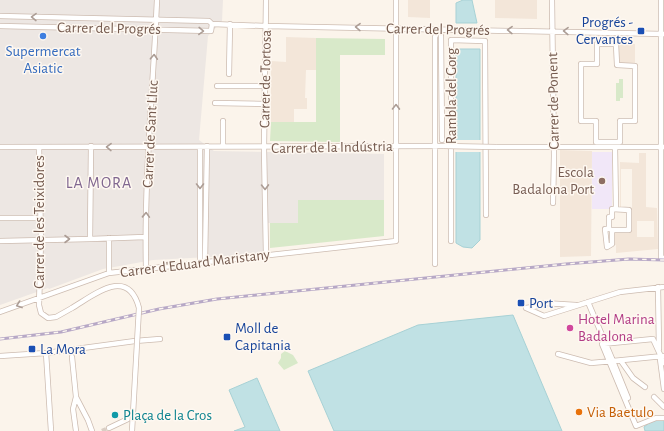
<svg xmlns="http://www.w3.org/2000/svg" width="664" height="431" font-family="'Alegreya Sans',sans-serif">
	<rect width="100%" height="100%" fill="#fbf4eb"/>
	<path fill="#f3e6d9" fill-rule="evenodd" d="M 408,0 L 430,0 L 430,18 L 408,17 Z
		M 495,0 L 537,0 L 537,19 L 495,18 Z
		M 286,37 L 316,38 L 316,70 L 306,70 L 305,98 L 307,98 L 307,109 L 294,109 L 294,123 L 271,122 L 271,61 L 286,62 Z
		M 616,44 L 635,44 L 635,66 L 617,65 Z
		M 560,150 L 592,151 L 591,256 L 560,257 Z
		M 639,153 L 646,153 L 646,207 L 657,208 L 658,249 L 616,253 L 616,245 L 612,244 L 612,230 L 628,230 L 629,210 L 620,209 L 620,162 L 639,163 ZM 621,169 L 632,169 L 632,208 L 621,208 ZM 637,221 L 654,221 L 654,237 L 637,237 Z"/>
	<path fill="#ede7e3" d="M 0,0 L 223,0 L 222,21 L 208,36 L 199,140 L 214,151 L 384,154 L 384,200 L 298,200 L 298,223 L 264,223 L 265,254 L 153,260 L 103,269 L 49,289 L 48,288 L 0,305 Z"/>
	<path fill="#f1e7f8" d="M 592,152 L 612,152 L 612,209 L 592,209 Z"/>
	<path fill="#d8e9c9" d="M 316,38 L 385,39 L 385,55 L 340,55 L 340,142 L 270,141 L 271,122 L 316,122 Z
		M 619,79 L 623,79 L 623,98 L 620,98 L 620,101 L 616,101 L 616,83 L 619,83 Z
		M 298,200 L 384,200 L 384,236 L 270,248 L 270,223 L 298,223 Z
		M 285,351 L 293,355 L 298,363 L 284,370 L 278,363 L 281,358 L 281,354 Z"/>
	<path fill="#c0e1e4" stroke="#a7d1d5" d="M 463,0 L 472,0 L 477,23 L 456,23 L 456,3 Z
		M 456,49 L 480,49 L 480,240 L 472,248 L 463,247 L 456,243 Z
		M 513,315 L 562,431 L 334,431 L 308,371 L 418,325 Z
		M 257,378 L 280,431 L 234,431 L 245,427 L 229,390 Z
		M 653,420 L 664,420 L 664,431 L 645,431 L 644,427 Z"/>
	<path fill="#fbf4eb" d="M 454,140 L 482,140 L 482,152 L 454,152 Z"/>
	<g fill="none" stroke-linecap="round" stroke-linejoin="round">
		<path stroke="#dacec4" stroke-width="4.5" stroke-dasharray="4.5 2" stroke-linecap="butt" d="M 102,431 L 109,428"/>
		<defs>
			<path id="street" d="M 552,0 L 554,156 L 553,203
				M 661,0 L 661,258 L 664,258
				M 0,16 L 209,21 L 212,24 L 266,26 L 664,34
				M 0,26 L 211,31 L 212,24
				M 441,36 L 442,140
				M 597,44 L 616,44 L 617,65 L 635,66 L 635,121 L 620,121 L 620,142 L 596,142 L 596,121 L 581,121 L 581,64 L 597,64 Z
				M 229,74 L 230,24
				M 217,86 L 265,86
				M 215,103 L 265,104
				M 223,146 L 223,121
				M 0,147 L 444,146
				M 39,147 L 41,240 L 39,305 L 41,313 L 48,318 L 56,317 L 72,308
				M 496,147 L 664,147
				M 615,147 L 616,209
				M 612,209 L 629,210 L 629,230 L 612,230 L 612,244 L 607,247 L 605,229 L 609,229 L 609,217 L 612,217 Z
				M 0,218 L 40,218
				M 109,238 L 109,273
				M 90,239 L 91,146
				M 0,241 L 90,239 L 145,237
				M 451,241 L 451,40 L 485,41 L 486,215
				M 266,255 L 264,148 L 266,0
				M 205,262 L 207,146
				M 200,263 L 200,147
				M 435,264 L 435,37 L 438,31
				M 146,268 C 144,179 153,89 157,0
				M 658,287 L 659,349
				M 588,302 L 613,361 L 663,356
				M 526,308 L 544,316 L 620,292 L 664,287
				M 526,308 L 538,306 L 544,303 L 576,305
				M 0,312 L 109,273 L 396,241 L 396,0
				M 46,353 L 51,431
				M 558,354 L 591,363 L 613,361 L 628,398
				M 0,356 L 46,353 L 135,341 L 160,339
				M 72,357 L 76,397 L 73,409 L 76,431
				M 660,359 L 664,389
				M 621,361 L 633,378 L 645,387
				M 664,363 L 653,339 L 602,344 L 636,426 L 656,418 L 664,418
				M 76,397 L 88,420 L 92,431
				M 654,397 L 664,407
				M 109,428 L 128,419"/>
		</defs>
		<use href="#street" stroke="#cdbcb1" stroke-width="6"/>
		<use href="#street" stroke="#fff" stroke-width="4.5"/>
		<defs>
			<path id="rail" d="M 0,339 L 61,332 L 159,309 L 217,299 L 566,264 L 629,259 L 664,260"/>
		</defs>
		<use href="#rail" stroke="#b7a8c6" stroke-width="3"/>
		<use href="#rail" stroke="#fef8f1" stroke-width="1.5" stroke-dasharray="4.5" stroke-linecap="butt"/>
		<defs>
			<path id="street-bridge" d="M 444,146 L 496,147
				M 72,308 C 94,295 128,266 139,308 L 132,431"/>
		</defs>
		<use href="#street-bridge" stroke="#cdbcb1" stroke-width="6" stroke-linecap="butt"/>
		<use href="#street-bridge" stroke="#fff" stroke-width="4.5"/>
	</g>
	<defs><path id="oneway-chevron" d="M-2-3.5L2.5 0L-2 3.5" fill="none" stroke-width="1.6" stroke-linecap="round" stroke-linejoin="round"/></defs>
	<g stroke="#ac9d95">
		<use href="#oneway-chevron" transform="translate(34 17) rotate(-179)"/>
		<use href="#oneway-chevron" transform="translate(358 27) rotate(-179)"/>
		<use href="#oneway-chevron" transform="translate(510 30) rotate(-179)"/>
		<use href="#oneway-chevron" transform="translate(201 31) rotate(2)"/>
		<use href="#oneway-chevron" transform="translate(566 31) rotate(-179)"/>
		<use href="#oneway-chevron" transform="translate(154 57) rotate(-87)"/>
		<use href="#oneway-chevron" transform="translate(396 107) rotate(-89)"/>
		<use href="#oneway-chevron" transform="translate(109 147) rotate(-179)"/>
		<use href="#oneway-chevron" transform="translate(200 186) rotate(90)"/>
		<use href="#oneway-chevron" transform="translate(265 187) rotate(89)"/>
		<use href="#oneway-chevron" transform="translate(146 215) rotate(-88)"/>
		<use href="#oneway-chevron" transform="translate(67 239)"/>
		<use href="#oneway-chevron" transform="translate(19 305) rotate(160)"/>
	</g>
	<g fill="#1a4fb4" stroke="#fef8f1" stroke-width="1.5">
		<rect x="637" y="27" width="8" height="8" rx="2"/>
		<rect x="517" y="299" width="8" height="8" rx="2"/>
		<rect x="223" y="333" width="8" height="8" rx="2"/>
		<rect x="28" y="345" width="8" height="8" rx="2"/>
	</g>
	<circle fill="#3f7fe0" stroke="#fef8f1" stroke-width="1.5" cx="43" cy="36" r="4"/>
	<circle fill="#8d6e63" stroke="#fef8f1" stroke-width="1.5" cx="602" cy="181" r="4"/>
	<circle fill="#d1479c" stroke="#fef8f1" stroke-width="1.5" cx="570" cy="328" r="4"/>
	<circle fill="#e8710a" stroke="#fef8f1" stroke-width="1.5" cx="579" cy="412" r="4"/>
	<circle fill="#0f9aa8" stroke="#fef8f1" stroke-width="1.5" cx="115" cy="415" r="4"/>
	<g text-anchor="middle" stroke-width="3" stroke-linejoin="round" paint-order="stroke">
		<g font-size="15" fill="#164399" stroke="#fef8f1" text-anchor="start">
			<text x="633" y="27" text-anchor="end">Progrés -<tspan x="633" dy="17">Cervantes</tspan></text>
			<text x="529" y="308">Port</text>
			<text x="235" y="333">Moll de<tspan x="235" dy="17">Capitania</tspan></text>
			<text x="40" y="354">La Mora</text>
		</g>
		<g font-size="15" fill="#755b4f" stroke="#fef8f1">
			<text transform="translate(109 28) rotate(1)" y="5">Carrer del Progrés</text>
			<text transform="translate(438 29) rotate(1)" y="5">Carrer del Progrés</text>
			<text transform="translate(265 79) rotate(-89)" y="5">Carrer de Tortosa</text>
			<text transform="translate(451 96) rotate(-90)" y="5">Rambla del Gorg</text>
			<text transform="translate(553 101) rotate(-91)" y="5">Carrer de Ponent</text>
			<text transform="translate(150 134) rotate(-87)" y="5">Carrer de Sant Lluc</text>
			<text transform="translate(332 147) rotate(-1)" y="5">Carrer de la Indústria</text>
			<text transform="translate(39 222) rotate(-90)" y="5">Carrer de les Teixidores</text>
			<text transform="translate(195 263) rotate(-7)" y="5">Carrer d'Eduard Maristany</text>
		</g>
		<g font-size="15" fill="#366cbe" stroke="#fef8f1">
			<text x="43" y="56">Supermercat<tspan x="43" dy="17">Asiatic</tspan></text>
		</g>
		<g font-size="15" fill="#785e54" stroke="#fef8f1" text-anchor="end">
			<text x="594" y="177">Escola<tspan x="594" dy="17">Badalona Port</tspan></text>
		</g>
		<g font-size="15" fill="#b23c85" stroke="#fef8f1" text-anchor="start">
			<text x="578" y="324">Hotel Marina<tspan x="578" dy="17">Badalona</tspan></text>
		</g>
		<g font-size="15" fill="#c56008" stroke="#fef8f1" text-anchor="start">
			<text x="587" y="417">Via Baetulo</text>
		</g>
		<g font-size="15" fill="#0d838f" stroke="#fef8f1" text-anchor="start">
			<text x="123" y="420">Plaça de la Cros</text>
		</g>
		<g font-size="16" letter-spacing="1" fill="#806790" stroke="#fef8f1">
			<text x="99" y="188">LA MORA</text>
		</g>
	</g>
</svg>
